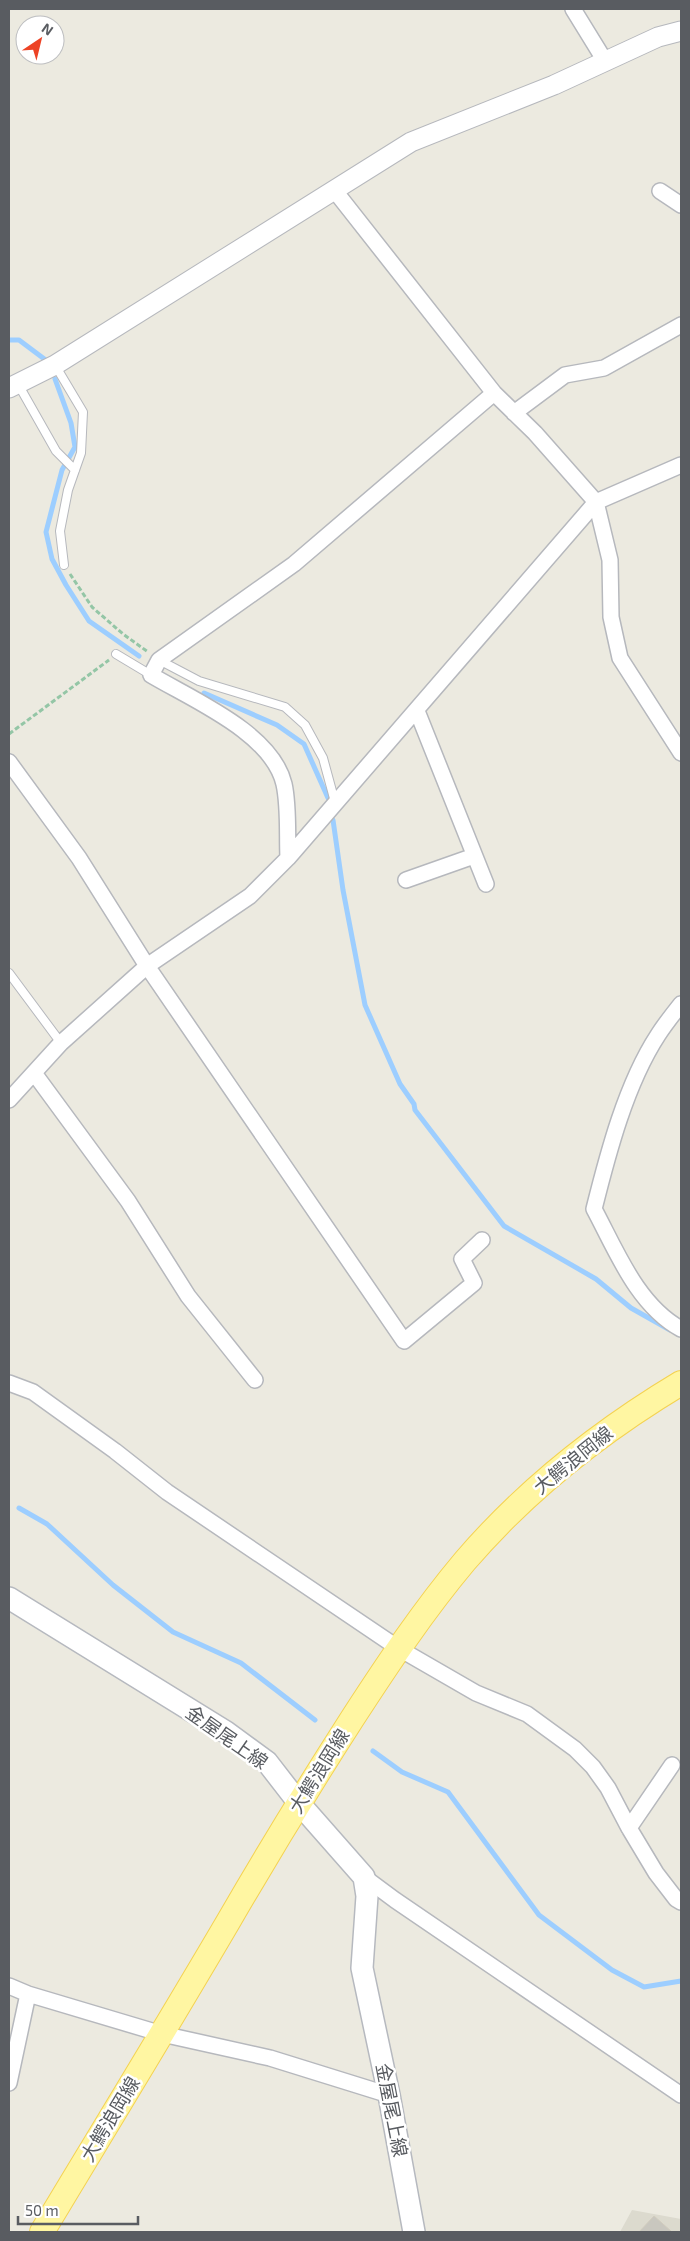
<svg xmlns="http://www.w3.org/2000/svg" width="690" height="2241" font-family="'Exo 2','Noto Sans JP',sans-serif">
	<rect width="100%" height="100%" fill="#eceae0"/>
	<path fill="#dcdace" d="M 632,2210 L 681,2219 L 681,2232 L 620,2232 Z"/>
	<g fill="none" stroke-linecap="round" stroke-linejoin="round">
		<path stroke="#9dceff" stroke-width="5" d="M 9,340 L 19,340 L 47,361
			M 55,379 L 71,423 L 75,447 L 62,470 L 46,532 L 52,559 L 66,585 L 89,621 L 139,656
			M 204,693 L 277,725 L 304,744 L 328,798
			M 333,820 L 343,890 L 365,1005 L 400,1084 L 414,1104 L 415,1110 L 504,1226 L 596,1279 L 631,1308 L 670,1330
			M 19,1508 L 47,1524 L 113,1585 L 173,1632 L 241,1663 L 315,1720
			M 373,1751 L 402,1772 L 448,1792 L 539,1915 L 612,1970 L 644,1987 L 681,1981"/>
	</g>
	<path fill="#c9c7bf" stroke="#d1ccbe" d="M 654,2216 L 672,2232 L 639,2232 Z"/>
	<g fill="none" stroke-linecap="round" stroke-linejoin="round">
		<defs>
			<path id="service" d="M 55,365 L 83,412 L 81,453 L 68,490 L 60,531 L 64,565
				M 18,384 L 56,451 L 75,470
				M 116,654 L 151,675
				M 159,660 L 199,681 L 285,707 L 305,725 L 323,758 L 335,802
				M 9,973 L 61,1043"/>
			<path id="minor" d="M 573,9 L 605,61
				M 335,191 L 494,393 L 535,433 L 596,502 L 610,560 L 611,617 L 620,658 L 681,753
				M 660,191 L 681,205
				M 514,413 L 565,375 L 604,368 L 681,325
				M 417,711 L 486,884
				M 9,762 L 79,858 L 147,966 L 404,1341 L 474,1283 L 462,1259 L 482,1240
				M 288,858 C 287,835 289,806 284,784 C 272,733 193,700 151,675 L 159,660 L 294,564 L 494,393
				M 406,880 L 474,856
				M 681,1004 C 673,1014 665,1024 658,1035 C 626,1084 608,1153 594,1209 C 616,1250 637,1305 681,1329
				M 34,1073 L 128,1201 L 188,1296 L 255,1380
				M 9,1100 L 61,1043 L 147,966 L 250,896 L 288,858 L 596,502 L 681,465
				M 9,1383 L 33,1392 L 115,1451 L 167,1492 L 398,1648 L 476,1693 L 527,1714 L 575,1749 L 593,1767 L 608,1788 L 629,1828 L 656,1873 L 676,1899 L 681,1902
				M 629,1828 L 672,1765
				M 364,1877 L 395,1900 L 681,2095
				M 9,1986 L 28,1994 L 162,2034 L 270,2058 L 389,2095
				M 9,2083 L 28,1994"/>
			<path id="tertiary" d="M 9,388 L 55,365 L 411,142 L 554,85 L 658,37 L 681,31"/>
			<path id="secondary" d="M 9,1598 L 226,1732 L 267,1762 L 298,1802 L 364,1877 L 367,1896 L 362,1968 L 389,2095 L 414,2232"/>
			<path id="primary" d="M 42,2232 C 104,2129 167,2026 228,1922 C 268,1853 309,1786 352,1719 C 387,1665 423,1611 465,1561 C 526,1490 601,1431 681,1383"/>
		</defs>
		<use href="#service" stroke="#b6b8bd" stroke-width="10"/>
		<use href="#minor" stroke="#b6b8bd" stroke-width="18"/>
		<use href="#tertiary" stroke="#b6b8bd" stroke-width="21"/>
		<use href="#secondary" stroke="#b6b9bf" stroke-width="24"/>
		<use href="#primary" stroke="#f4d251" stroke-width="26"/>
		<path stroke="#94c6a6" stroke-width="3" stroke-dasharray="5 2.5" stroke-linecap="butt" d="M 70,574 L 92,607 L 123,634 L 148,652
			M 9,734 L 109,660"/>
		<use href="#service" stroke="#fff" stroke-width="8"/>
		<use href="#minor" stroke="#fff" stroke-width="15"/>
		<use href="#tertiary" stroke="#fff" stroke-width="19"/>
		<use href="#secondary" stroke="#fff" stroke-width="21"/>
		<use href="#primary" stroke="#fff6a2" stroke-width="24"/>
	</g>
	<g text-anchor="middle" stroke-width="5" stroke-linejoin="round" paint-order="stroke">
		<g font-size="19" fill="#595c61" stroke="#fff">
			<text transform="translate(573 1460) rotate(-39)" y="7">大鰐浪岡線</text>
			<text transform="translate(227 1737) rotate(35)" y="7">金屋尾上線</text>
			<text transform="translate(319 1771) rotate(-58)" y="7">大鰐浪岡線</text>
			<text transform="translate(392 2110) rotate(79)" y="7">金屋尾上線</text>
			<text transform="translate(110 2119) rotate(-59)" y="7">大鰐浪岡線</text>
		</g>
	</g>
	<rect width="690" height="2241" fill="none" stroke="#595c61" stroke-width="20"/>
	<g transform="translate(40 40) rotate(35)"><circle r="24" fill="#ffffff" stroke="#bdbec0"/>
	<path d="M0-4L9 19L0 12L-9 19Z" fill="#ed4325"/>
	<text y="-8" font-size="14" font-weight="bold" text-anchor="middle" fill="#595c61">N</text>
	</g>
	<path d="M18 2216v8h120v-8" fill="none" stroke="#595c61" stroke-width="2.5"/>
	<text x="25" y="2216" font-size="15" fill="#595c61" stroke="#ffffff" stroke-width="4" paint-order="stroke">50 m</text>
</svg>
